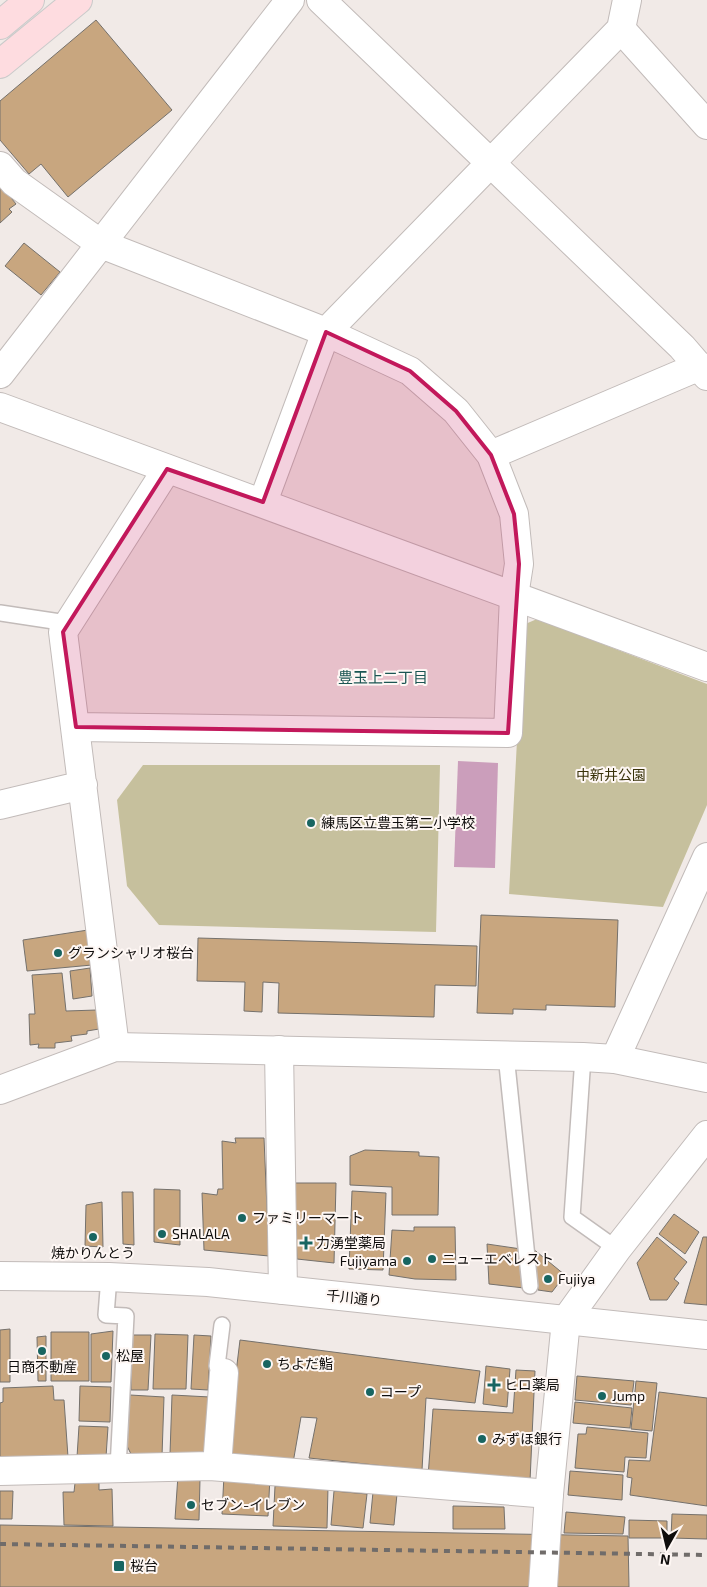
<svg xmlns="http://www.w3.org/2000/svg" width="707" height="1587" font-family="'Exo 2','Noto Sans JP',sans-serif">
	<rect width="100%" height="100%" fill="#f1eae7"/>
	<path fill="#c6c09d" d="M 537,619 L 707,684 L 707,805 L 663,907 L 509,894 L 523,625 Z
		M 143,765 L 440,765 L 436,932 L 159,925 L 127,886 L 117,800 Z"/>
	<path fill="#cb9ebb" d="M 458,761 L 498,763 L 495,868 L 454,867 Z"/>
	<path fill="#c8a67f" stroke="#75716c" d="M 96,20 L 172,110 L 68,197 L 41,164 L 29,174 L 0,140 L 0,101 Z
		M 0,184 L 16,204 L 9,209 L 12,212 L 0,223 Z
		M 24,243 L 60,272 L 41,295 L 5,266 Z
		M 481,915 L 618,920 L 615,1007 L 546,1005 L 546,1010 L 513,1009 L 513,1014 L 477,1013 Z
		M 88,930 L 92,965 L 27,971 L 23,940 Z
		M 198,938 L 477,946 L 476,986 L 435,985 L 434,1017 L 278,1013 L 279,983 L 263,982 L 262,1012 L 244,1011 L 245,982 L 197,981 Z
		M 90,968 L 92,996 L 73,999 L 70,971 Z
		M 62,973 L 66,1011 L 97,1010 L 99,1029 L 87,1031 L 87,1034 L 71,1036 L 72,1041 L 55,1043 L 55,1048 L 38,1048 L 39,1044 L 30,1045 L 29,1014 L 35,1014 L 32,975 Z
		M 235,1138 L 264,1138 L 269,1256 L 204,1250 L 202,1193 L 217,1195 L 218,1189 L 223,1189 L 222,1141 L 236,1143 Z
		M 365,1150 L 419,1152 L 419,1156 L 439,1157 L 438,1215 L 392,1215 L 392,1187 L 350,1185 L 350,1156 Z
		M 294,1183 L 336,1183 L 334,1263 L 297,1259 Z
		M 154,1189 L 180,1190 L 180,1245 L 154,1242 Z
		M 352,1191 L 386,1193 L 383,1270 L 349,1269 Z
		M 122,1192 L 133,1192 L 134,1245 L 123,1244 Z
		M 102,1202 L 103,1247 L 85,1246 L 86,1205 Z
		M 674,1214 L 699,1232 L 685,1254 L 659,1234 Z
		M 414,1227 L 455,1227 L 456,1280 L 415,1279 L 389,1275 L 392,1230 L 414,1231 Z
		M 657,1237 L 687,1262 L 674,1279 L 679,1283 L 667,1300 L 650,1300 L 637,1263 Z
		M 703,1237 L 707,1237 L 707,1305 L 684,1303 Z
		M 487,1244 L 521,1249 L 524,1288 L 489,1284 Z
		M 532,1248 L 565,1275 L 552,1292 L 538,1290 Z
		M 10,1329 L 10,1382 L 0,1382 L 0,1330 Z
		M 113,1331 L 111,1382 L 91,1382 L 91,1334 Z
		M 51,1332 L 89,1332 L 89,1381 L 51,1381 Z
		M 155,1334 L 188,1335 L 186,1389 L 153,1389 Z
		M 131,1335 L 151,1335 L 148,1390 L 131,1390 Z
		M 194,1335 L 211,1336 L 208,1390 L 191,1389 Z
		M 46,1336 L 46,1381 L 38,1381 L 37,1337 Z
		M 240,1340 L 480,1371 L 475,1403 L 426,1398 L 422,1470 L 309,1458 L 317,1418 L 301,1417 L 293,1463 L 235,1456 L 227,1446 Z
		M 486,1366 L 510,1369 L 507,1407 L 483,1404 Z
		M 516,1370 L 535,1371 L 530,1481 L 428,1477 L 433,1409 L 513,1413 Z
		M 577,1376 L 634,1381 L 631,1405 L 575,1400 Z
		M 636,1381 L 657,1383 L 652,1431 L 631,1429 Z
		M 53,1386 L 54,1400 L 64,1400 L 68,1457 L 0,1461 L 0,1403 L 3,1402 L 3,1388 Z
		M 80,1386 L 111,1387 L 110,1422 L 79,1421 Z
		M 659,1392 L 707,1398 L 707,1506 L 630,1495 L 632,1478 L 627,1477 L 629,1460 L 650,1461 Z
		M 130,1395 L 164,1397 L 162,1456 L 131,1454 L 127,1446 Z
		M 172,1395 L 210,1397 L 206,1449 L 202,1454 L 170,1454 Z
		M 575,1402 L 632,1408 L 630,1428 L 573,1423 Z
		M 79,1426 L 108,1427 L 106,1457 L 77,1457 Z
		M 587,1427 L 648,1433 L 646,1458 L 625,1457 L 624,1472 L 575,1468 L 578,1434 L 586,1434 Z
		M 570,1471 L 623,1475 L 622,1500 L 568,1495 Z
		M 178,1475 L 200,1479 L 199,1520 L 175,1519 Z
		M 224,1475 L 270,1477 L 268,1516 L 222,1514 Z
		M 99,1482 L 99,1490 L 112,1489 L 113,1526 L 64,1525 L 63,1492 L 74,1492 L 75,1483 Z
		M 275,1486 L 328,1487 L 327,1528 L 273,1526 Z
		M 0,1491 L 13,1491 L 12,1519 L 0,1519 Z
		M 334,1491 L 367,1494 L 363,1528 L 331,1525 Z
		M 373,1492 L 397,1494 L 394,1525 L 370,1523 Z
		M 453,1506 L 504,1507 L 505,1529 L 453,1529 Z
		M 566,1512 L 625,1517 L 623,1534 L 564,1533 Z
		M 672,1514 L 707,1515 L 707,1539 L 671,1538 Z
		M 629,1520 L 667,1521 L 667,1538 L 629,1538 Z
		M 0,1525 L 628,1536 L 629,1587 L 0,1587 Z"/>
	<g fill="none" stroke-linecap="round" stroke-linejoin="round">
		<defs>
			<path id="service" d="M 0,613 L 67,623
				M 506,1055 L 530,1286
				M 583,1057 L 572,1217 L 617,1249
				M 109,1277 L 106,1315 L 126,1316 L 118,1468
				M 222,1325 L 217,1366 L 224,1373"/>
			<path id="minor" d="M 321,0 L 682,347 L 707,376
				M 621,29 L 707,125
				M 0,166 L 14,182 L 101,244 L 326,332 L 410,371 L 456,411 L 491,455 L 514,514 L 519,564 L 514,596 L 508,733 L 76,727
				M 0,374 L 290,0
				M 491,455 L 700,366
				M 263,502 L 326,332 L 621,29 L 627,0
				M 0,805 L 83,785
				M 115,1047 L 63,632 L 167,469
				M 279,1050 L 283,1290
				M 615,1059 L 707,857
				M 217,1466 L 224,1373
				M 0,1471 L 210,1466 L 549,1494"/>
			<path id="tertiary" d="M 0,407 L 707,667
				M 0,1090 L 115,1047 L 583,1057 L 615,1059 L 707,1078
				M 543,1587 L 549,1494 L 566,1320 L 617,1249 L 707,1135"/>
			<path id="secondary" d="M 0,1276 L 109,1277 L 208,1282 L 707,1335"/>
			<path id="primary" d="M 0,25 L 30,0
				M 0,64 L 78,0"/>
		</defs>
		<use href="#service" stroke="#c2bbb9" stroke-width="18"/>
		<use href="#minor" stroke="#c2bbb9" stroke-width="30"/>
		<use href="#tertiary" stroke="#c2bbb9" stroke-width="30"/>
		<use href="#secondary" stroke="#c2bbb9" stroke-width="30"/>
		<use href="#primary" stroke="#cacaca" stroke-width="30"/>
		<use href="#service" stroke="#fff" stroke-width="15"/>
		<use href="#minor" stroke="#fff" stroke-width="28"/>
		<use href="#tertiary" stroke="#fff" stroke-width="28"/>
		<use href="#secondary" stroke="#fff" stroke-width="28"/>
		<use href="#primary" stroke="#fedce0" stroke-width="28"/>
		<path stroke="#706c6a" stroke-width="4" stroke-dasharray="6 6" stroke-linecap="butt" d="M 0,1544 L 707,1555"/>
	</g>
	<path fill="#c2185b" fill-opacity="0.2" stroke="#c2185b" stroke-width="4" stroke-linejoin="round" d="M 326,332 L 410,371 L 456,411 L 491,455 L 514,514 L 519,564 L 508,733 L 76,727 L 63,632 L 167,469 L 263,502 Z"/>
	<g fill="#186561" stroke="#fef7f4" stroke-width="2">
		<circle cx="311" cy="823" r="5"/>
		<circle cx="58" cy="953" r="5"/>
		<circle cx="242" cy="1218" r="5"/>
		<circle cx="162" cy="1234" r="5"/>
		<circle cx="93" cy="1237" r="5"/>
		<path d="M303.5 1235.5h5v5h5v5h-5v5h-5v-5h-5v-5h5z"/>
		<circle cx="432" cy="1259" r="5"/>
		<circle cx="407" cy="1261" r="5"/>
		<circle cx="548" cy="1279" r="5"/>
		<circle cx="42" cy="1351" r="5"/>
		<circle cx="106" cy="1356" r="5"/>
		<circle cx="267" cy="1364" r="5"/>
		<path d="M491.5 1377.5h5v5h5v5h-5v5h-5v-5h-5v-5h5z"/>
		<circle cx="370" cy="1392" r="5"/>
		<circle cx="602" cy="1396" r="5"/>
		<circle cx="482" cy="1439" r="5"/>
		<circle cx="191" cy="1505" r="5"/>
		<rect x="113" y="1560" width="12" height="12" rx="2.5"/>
	</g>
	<g text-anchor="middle" stroke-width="4" stroke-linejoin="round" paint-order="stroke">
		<g font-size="14" fill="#383209" stroke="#fef7f4">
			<text x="611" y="780">中新井公園</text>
		</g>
		<g font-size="14" fill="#0f0d0c" stroke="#fef7f4" text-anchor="start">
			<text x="321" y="828">練馬区立豊玉第二小学校</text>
			<text x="68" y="958">グランシャリオ桜台</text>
			<text x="252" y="1223">ファミリーマート</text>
			<text x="172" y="1239">SHALALA</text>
			<text x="316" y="1248">力湧堂薬局</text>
			<text x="93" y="1258" text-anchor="middle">焼かりんとう</text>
			<text x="442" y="1264">ニューエベレスト</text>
			<text x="397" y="1266" text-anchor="end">Fujiyama</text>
			<text x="558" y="1284">Fujiya</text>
			<text x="116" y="1361">松屋</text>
			<text x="277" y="1369">ちよだ鮨</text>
			<text x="42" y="1372" text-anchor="middle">日商不動産</text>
			<text x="504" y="1390">ヒロ薬局</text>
			<text x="380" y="1397">コープ</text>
			<text x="612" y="1401">Jump</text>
			<text x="492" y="1444">みずほ銀行</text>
			<text x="201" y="1510">セブン-イレブン</text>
			<text x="130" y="1571">桜台</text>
		</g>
		<g font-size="14" fill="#0f0d0c" stroke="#fef7f4">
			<text transform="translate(354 1298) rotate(6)" y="5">千川通り</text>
		</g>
		<g font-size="15" fill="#1b5653" stroke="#fef7f4">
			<text x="383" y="683">豊玉上二丁目</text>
		</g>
	</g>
	<g transform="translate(667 1547) rotate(188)" stroke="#fef7f4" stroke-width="4" paint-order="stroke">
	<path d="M0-4L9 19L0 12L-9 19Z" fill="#0f0d0c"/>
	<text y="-8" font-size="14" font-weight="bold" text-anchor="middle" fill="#0f0d0c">N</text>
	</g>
</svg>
